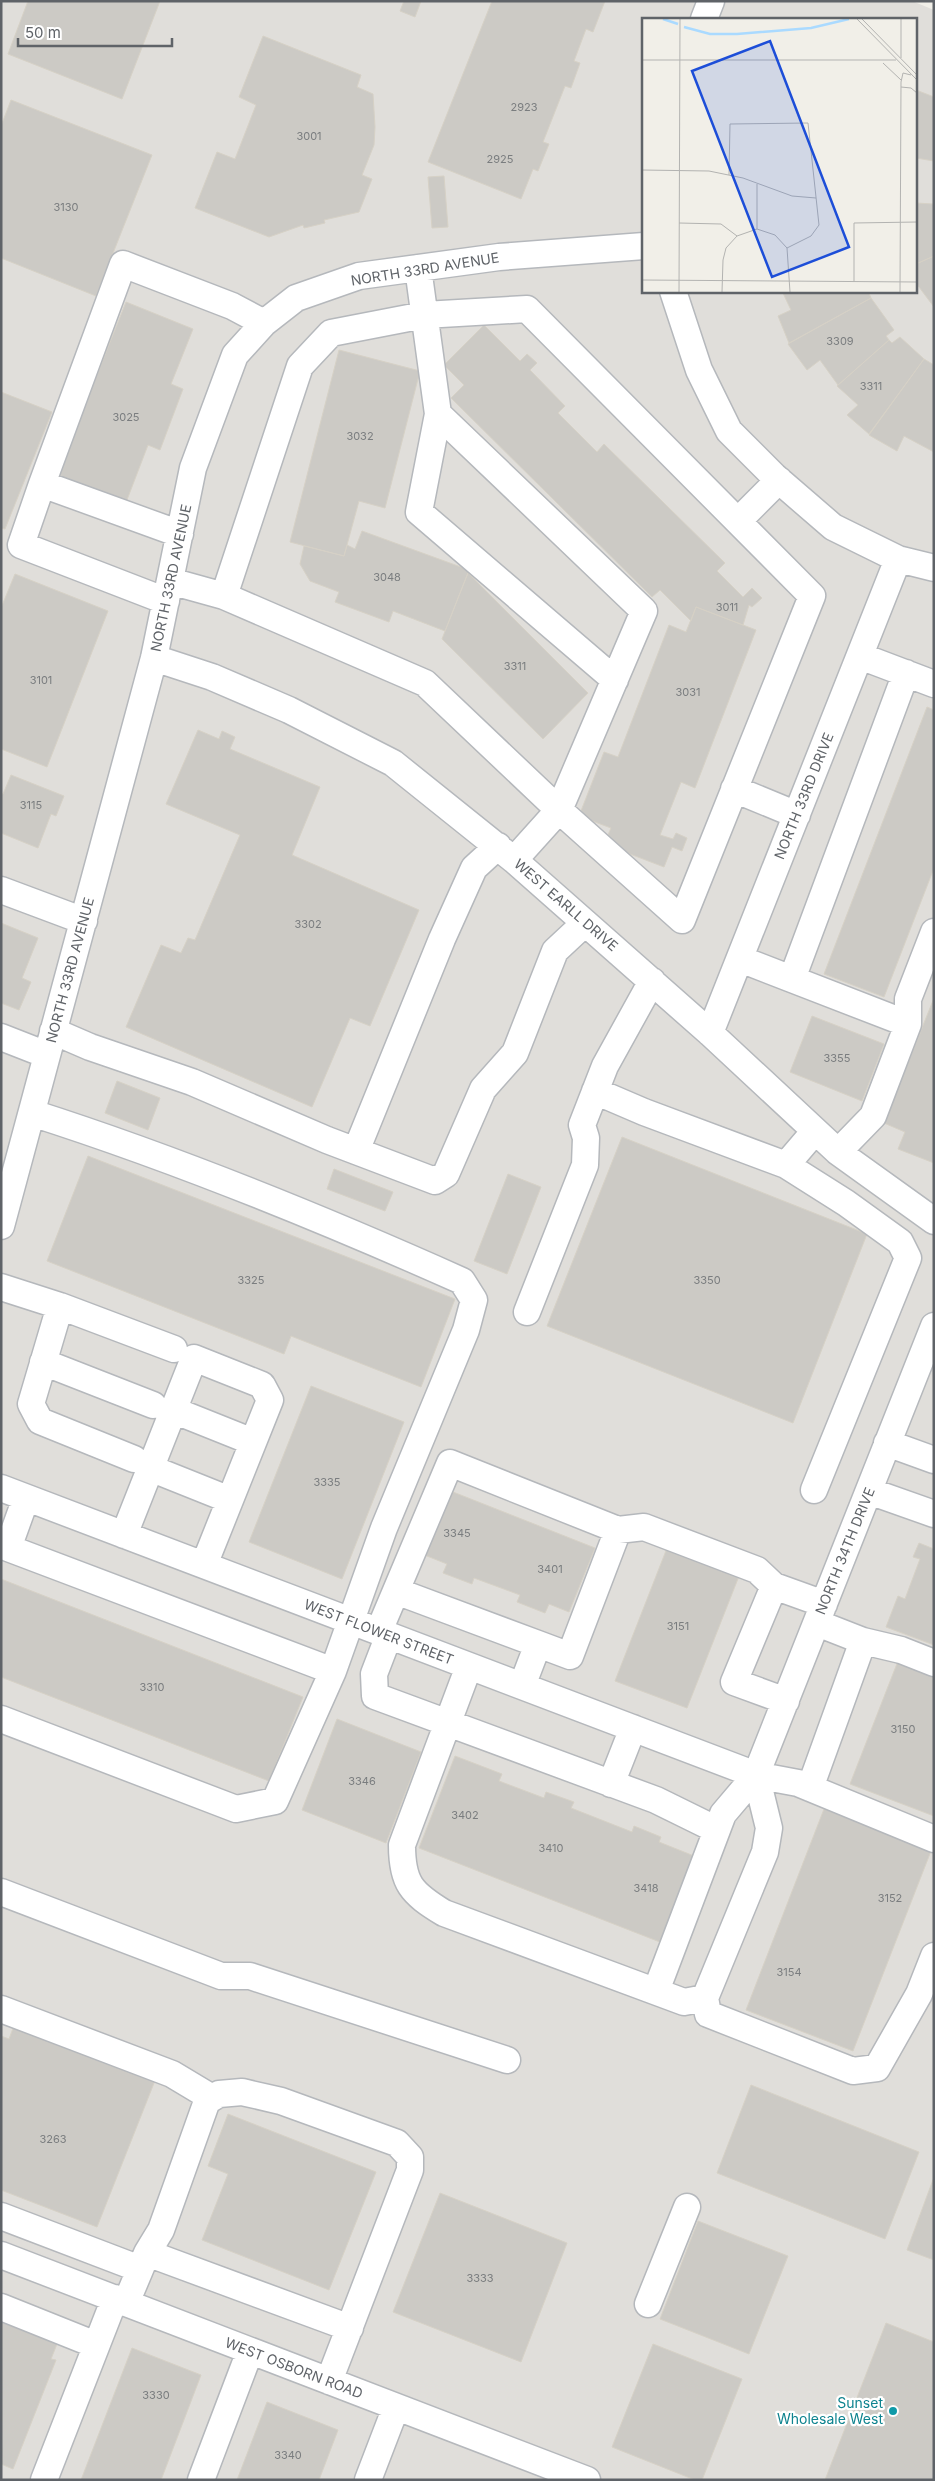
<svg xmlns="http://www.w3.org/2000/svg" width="935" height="2481" font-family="Inter,sans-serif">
	<rect width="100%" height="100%" fill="#f1efe8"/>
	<path fill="#e0deda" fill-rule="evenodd" d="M 1,1 L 912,1 L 934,10 L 934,2480 L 1,2480 ZM 644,19 L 916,19 L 916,291 L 644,291 Z"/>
	<path fill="#cccac5" stroke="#d6d1c6" d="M 28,1 L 160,1 L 122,99 L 8,54 Z
		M 404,1 L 421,1 L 415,17 L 400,11 Z
		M 492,1 L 605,1 L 593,32 L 586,29 L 574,61 L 580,63 L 571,88 L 565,86 L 543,142 L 549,144 L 538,171 L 533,169 L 521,199 L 428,162 Z
		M 263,36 L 361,75 L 357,87 L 373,94 L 375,127 L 374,145 L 362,175 L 372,179 L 359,212 L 324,220 L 325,223 L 304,228 L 303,225 L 269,237 L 195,208 L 217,152 L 235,159 L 256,105 L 239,97 Z
		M 916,90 L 934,97 L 934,161 L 916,158 Z
		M 11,100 L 152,155 L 96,296 L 1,258 L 1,126 Z
		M 444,176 L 448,227 L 432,228 L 428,177 Z
		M 916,203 L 933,204 L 934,207 L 934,256 L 916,264 Z
		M 934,256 L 934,307 L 916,283 L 916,264 Z
		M 782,291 L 868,291 L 871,298 L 789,343 L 778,316 L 791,310 Z
		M 871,298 L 894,330 L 886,336 L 889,340 L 838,385 L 820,360 L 807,370 L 788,344 Z
		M 126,302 L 193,329 L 171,384 L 183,389 L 160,450 L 148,445 L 125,505 L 56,478 Z
		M 484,325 L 520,361 L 527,354 L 537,363 L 530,370 L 565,406 L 558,413 L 597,452 L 604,444 L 725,563 L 717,571 L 743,597 L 752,588 L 762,598 L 752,607 L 749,605 L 743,625 L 696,607 L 691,621 L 660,590 L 652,597 L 451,398 L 464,385 L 444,365 Z
		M 900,337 L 924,359 L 869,434 L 847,415 L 858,405 L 837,386 L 889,340 L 892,343 Z
		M 339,350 L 420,371 L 385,508 L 359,501 L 344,556 L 290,542 Z
		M 924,359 L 934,365 L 934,452 L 904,436 L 897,451 L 869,435 Z
		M 1,392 L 52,412 L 5,529 L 1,528 Z
		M 362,531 L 469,570 L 445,631 L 393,611 L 389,622 L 335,602 L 339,592 L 310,581 L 300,564 L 304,546 L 344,556 L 347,545 L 355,549 Z
		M 468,573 L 588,693 L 543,739 L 442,639 Z
		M 15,574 L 108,611 L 47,767 L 1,749 L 1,608 Z
		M 696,607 L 756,630 L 695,788 L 681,782 L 660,835 L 673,839 L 676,833 L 687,838 L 682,851 L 672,847 L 664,867 L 604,844 L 611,828 L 579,816 L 604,752 L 618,757 L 669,625 L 686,632 Z
		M 927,707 L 934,710 L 934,868 L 884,997 L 824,974 Z
		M 198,730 L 219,739 L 222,731 L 235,737 L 230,749 L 320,787 L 292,855 L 419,910 L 370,1026 L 350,1018 L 312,1107 L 126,1027 L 161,945 L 181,953 L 188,938 L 195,940 L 240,835 L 166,804 Z
		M 11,775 L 64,796 L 56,816 L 51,814 L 38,848 L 1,833 L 1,794 L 3,794 Z
		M 1,923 L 38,938 L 22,978 L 31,982 L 19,1010 L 1,1003 Z
		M 934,998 L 934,1163 L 898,1149 L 905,1132 L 884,1123 Z
		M 812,1016 L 884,1044 L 862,1101 L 790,1072 Z
		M 117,1081 L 160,1098 L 148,1130 L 105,1113 Z
		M 622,1137 L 867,1234 L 793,1423 L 547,1326 Z
		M 88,1156 L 455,1299 L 421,1387 L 291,1336 L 284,1354 L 47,1261 Z
		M 334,1169 L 393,1192 L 385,1211 L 327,1189 Z
		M 508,1174 L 541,1187 L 507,1274 L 474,1261 Z
		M 311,1386 L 404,1422 L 342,1579 L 249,1542 Z
		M 448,1490 L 595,1548 L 569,1612 L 549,1604 L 545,1613 L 517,1602 L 520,1595 L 474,1578 L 472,1584 L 443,1573 L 447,1564 L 422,1554 Z
		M 669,1543 L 741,1571 L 687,1708 L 615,1681 Z
		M 919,1543 L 934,1549 L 934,1645 L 886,1627 L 898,1596 L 905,1599 L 920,1559 L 913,1557 Z
		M 1,1579 L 303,1697 L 269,1781 L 1,1677 Z
		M 898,1661 L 934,1675 L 934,1816 L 850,1784 Z
		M 337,1719 L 421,1752 L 386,1843 L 302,1810 Z
		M 455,1756 L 502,1774 L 499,1781 L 544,1798 L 546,1792 L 574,1802 L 571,1808 L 632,1832 L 634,1826 L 661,1837 L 659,1842 L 699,1858 L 665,1944 L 419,1848 Z
		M 824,1809 L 931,1851 L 853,2051 L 746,2010 Z
		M 15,2023 L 156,2078 L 97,2227 L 1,2190 L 1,2036 L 9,2039 Z
		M 751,2085 L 919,2152 L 885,2239 L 717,2173 Z
		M 228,2114 L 376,2172 L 329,2290 L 202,2240 L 228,2174 L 208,2166 Z
		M 934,2177 L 934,2260 L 907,2250 Z
		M 440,2193 L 567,2243 L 521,2362 L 393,2312 Z
		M 698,2221 L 788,2256 L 749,2354 L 660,2319 Z
		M 1,2322 L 57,2344 L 51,2359 L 56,2360 L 13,2469 L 1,2464 Z
		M 886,2323 L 934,2342 L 934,2480 L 825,2480 Z
		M 653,2344 L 742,2379 L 702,2480 L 695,2480 L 612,2447 Z
		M 132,2348 L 201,2375 L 161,2480 L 81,2480 Z
		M 267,2402 L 338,2430 L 319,2480 L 237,2480 Z"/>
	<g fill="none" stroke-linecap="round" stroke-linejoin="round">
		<defs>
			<path id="minor" d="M 704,19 L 711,1
				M 418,268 L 438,414 L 644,611 L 559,810 L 514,860
				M 673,291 L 699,370 L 729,431 L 774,476 L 833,527 L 898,559 L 934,568
				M 438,414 L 419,512 L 615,680
				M 42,484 L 21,545 L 166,601
				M 738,521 L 779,480
				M 180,534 L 42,484 L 123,264 L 232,306 L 264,323
				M 170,581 L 224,596 L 425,683 L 559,810 L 682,920 L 812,596 L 527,309 L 424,315 L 331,333 L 300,366 L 224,596
				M 860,656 L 934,684
				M 154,658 L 212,677 L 289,710 L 393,763 L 514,860 L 710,1033 L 838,1152 L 934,1221
				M 734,789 L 797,815
				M 1,890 L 84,921
				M 740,959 L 908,1024
				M 792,979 L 906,673
				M 53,1031 L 90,1047 L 192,1082 L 327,1140 L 435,1181 L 446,1174 L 483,1089 L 515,1053 L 555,951 L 585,923
				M 710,1033 L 898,559
				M 1,1037 L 47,1055
				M 595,1091 L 644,1112 L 786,1165 L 815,1131
				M 32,1113 C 179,1160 321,1218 462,1281 L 474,1300 L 466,1330 L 384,1528 L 333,1671
				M 356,1151 L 442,939 L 474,868 L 498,846
				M 838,1152 L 873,1116 L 908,1024 L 908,999 L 934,932
				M 786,1165 L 846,1203 L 900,1242 L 908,1258 L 814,1490
				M 1,1226 L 154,658 L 193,468 L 235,355 L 264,323 L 296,298 L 359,276 L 499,257 L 644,246
				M 1,1287 L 60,1306 L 31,1404 L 40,1421 L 134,1459
				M 60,1306 L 174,1349
				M 527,1312 L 585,1165 L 586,1138 L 582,1125 L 605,1066 L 652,981
				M 43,1362 L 153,1405
				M 173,1410 L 253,1442
				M 887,1443 L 934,1460
				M 150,1468 L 230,1500
				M 1,1488 L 756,1775 L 798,1783 L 934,1839
				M 869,1491 L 934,1514
				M 618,1530 L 644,1527 L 757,1570 L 774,1586
				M 124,1535 L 194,1358 L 262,1385 L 270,1400 L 204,1565
				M 396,1591 L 538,1644
				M 379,1631 L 450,1463 L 618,1530 L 570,1656 L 538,1644 L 522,1686
				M 389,1635 L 374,1674 L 375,1696 L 656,1800 L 717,1830
				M 863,1641 L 901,1650 L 934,1663
				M 469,1666 L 402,1845 C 402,1883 411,1893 444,1913 L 684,2002 L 705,1998 L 765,1852 L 769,1828 L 756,1775
				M 786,1701 L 734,1682 L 774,1586 L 824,1604
				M 1,1719 L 236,1809 L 275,1801 L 333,1671 L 8,1548 L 26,1498
				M 611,1784 L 633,1728
				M 810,1788 L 863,1641 L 817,1623
				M 1,1892 L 221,1976 L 250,1976 L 507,2060
				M 656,1991 L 723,1814 L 756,1775 L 934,1326
				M 705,1998 L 708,2014 L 853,2071 L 877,2068 L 919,1994 L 934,1956
				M 1,2009 L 172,2074 L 212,2098
				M 1,2216 L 140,2269
				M 147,2253 L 161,2230 L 207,2101 L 219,2094 L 242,2092 L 281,2101 L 397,2143 L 410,2157 L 410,2170 L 329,2381
				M 1,2255 L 587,2480
				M 126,2303 L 147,2253 L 350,2328
				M 648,2304 L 687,2207
				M 1,2307 L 96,2345
				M 44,2480 L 115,2298
				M 201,2480 L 250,2351
				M 368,2480 L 396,2407"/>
		</defs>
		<use href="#minor" stroke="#b5b8bc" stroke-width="29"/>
		<use href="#minor" stroke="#fff" stroke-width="26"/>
	</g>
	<circle fill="#0f9aa8" stroke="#fff" stroke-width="2" cx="893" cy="2411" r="5"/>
	<g text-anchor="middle" stroke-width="4.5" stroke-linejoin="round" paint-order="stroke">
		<g font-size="11" fill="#7a7d7f">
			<text x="524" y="111">2923</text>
			<text x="309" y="140">3001</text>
			<text x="500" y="163">2925</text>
			<text x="66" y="211">3130</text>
			<text x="840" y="345">3309</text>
			<text x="871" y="390">3311</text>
			<text x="126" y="421">3025</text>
			<text x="360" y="440">3032</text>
			<text x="387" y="581">3048</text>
			<text x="727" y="611">3011</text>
			<text x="515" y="670">3311</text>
			<text x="41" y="684">3101</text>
			<text x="688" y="696">3031</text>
			<text x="31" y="809">3115</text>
			<text x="308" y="928">3302</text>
			<text x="837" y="1062">3355</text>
			<text x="251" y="1284">3325</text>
			<text x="707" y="1284">3350</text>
			<text x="327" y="1486">3335</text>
			<text x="457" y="1537">3345</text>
			<text x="550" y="1573">3401</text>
			<text x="678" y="1630">3151</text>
			<text x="152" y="1691">3310</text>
			<text x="903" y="1733">3150</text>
			<text x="362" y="1785">3346</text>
			<text x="465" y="1819">3402</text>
			<text x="551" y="1852">3410</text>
			<text x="646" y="1892">3418</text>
			<text x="890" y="1902">3152</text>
			<text x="789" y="1976">3154</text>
			<text x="53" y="2143">3263</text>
			<text x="480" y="2282">3333</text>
			<text x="156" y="2399">3330</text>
			<text x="288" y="2459">3340</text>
		</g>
		<g font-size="14" fill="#5f6368" stroke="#fff">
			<text transform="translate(425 269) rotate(-9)" y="5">NORTH 33RD AVENUE</text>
			<text transform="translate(171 578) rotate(-78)" y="5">NORTH 33RD AVENUE</text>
			<text transform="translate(804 796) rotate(-68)" y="5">NORTH 33RD DRIVE</text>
			<text transform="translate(566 905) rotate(41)" y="5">WEST EARLL DRIVE</text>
			<text transform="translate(70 970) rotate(-75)" y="5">NORTH 33RD AVENUE</text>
			<text transform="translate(845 1551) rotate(-68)" y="5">NORTH 34TH DRIVE</text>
			<text transform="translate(379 1632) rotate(21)" y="5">WEST FLOWER STREET</text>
			<text transform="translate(294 2368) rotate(21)" y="5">WEST OSBORN ROAD</text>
		</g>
		<g font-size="14" fill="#0d838f" stroke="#fff" text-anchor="end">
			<text x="883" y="2408">Sunset<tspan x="883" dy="16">Wholesale West</tspan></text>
		</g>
	</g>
	<g transform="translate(642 18)">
		<rect width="275" height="275" fill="#f1efe8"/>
		<path fill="none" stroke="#aadaff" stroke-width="2.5" d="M 21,1 L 36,6M 42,9 L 68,16 L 95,16 L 169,10 L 207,1"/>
		<path fill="none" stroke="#b3b3b1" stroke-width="1" d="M 215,1 L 275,62M 220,1 L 275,57M 259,40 L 259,1M 0,42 L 254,42M 241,45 L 259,62M 259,64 L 261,55 L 269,57M 259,69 L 269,70 L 275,75M 0,152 L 67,153 L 101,160 L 150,178 L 174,180M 87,157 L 88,106 L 166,105 L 177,207 L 169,218 L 145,230M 37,205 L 79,206 L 95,218M 115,211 L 115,166M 0,262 L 275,264M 212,264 L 212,205 L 275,204M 37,274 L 38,1M 80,274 L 81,242 L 84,230 L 95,218 L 115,211 L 133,217 L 145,230 L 148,274M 258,274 L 259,64"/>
		<path fill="#1d4ed8" fill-opacity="0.15" stroke="#1d4ed8" stroke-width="2.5" d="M 128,23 L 207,229 L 130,259 L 50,53 Z"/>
		<rect width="275" height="275" fill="none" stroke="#5f6368" stroke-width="2.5"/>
	</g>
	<rect width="935" height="2481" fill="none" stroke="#5f6368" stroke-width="5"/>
	<path d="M18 38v8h154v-8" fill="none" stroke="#5f6368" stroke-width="2.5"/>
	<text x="25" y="38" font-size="15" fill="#5f6368" stroke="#ffffff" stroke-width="4" paint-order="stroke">50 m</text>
</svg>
